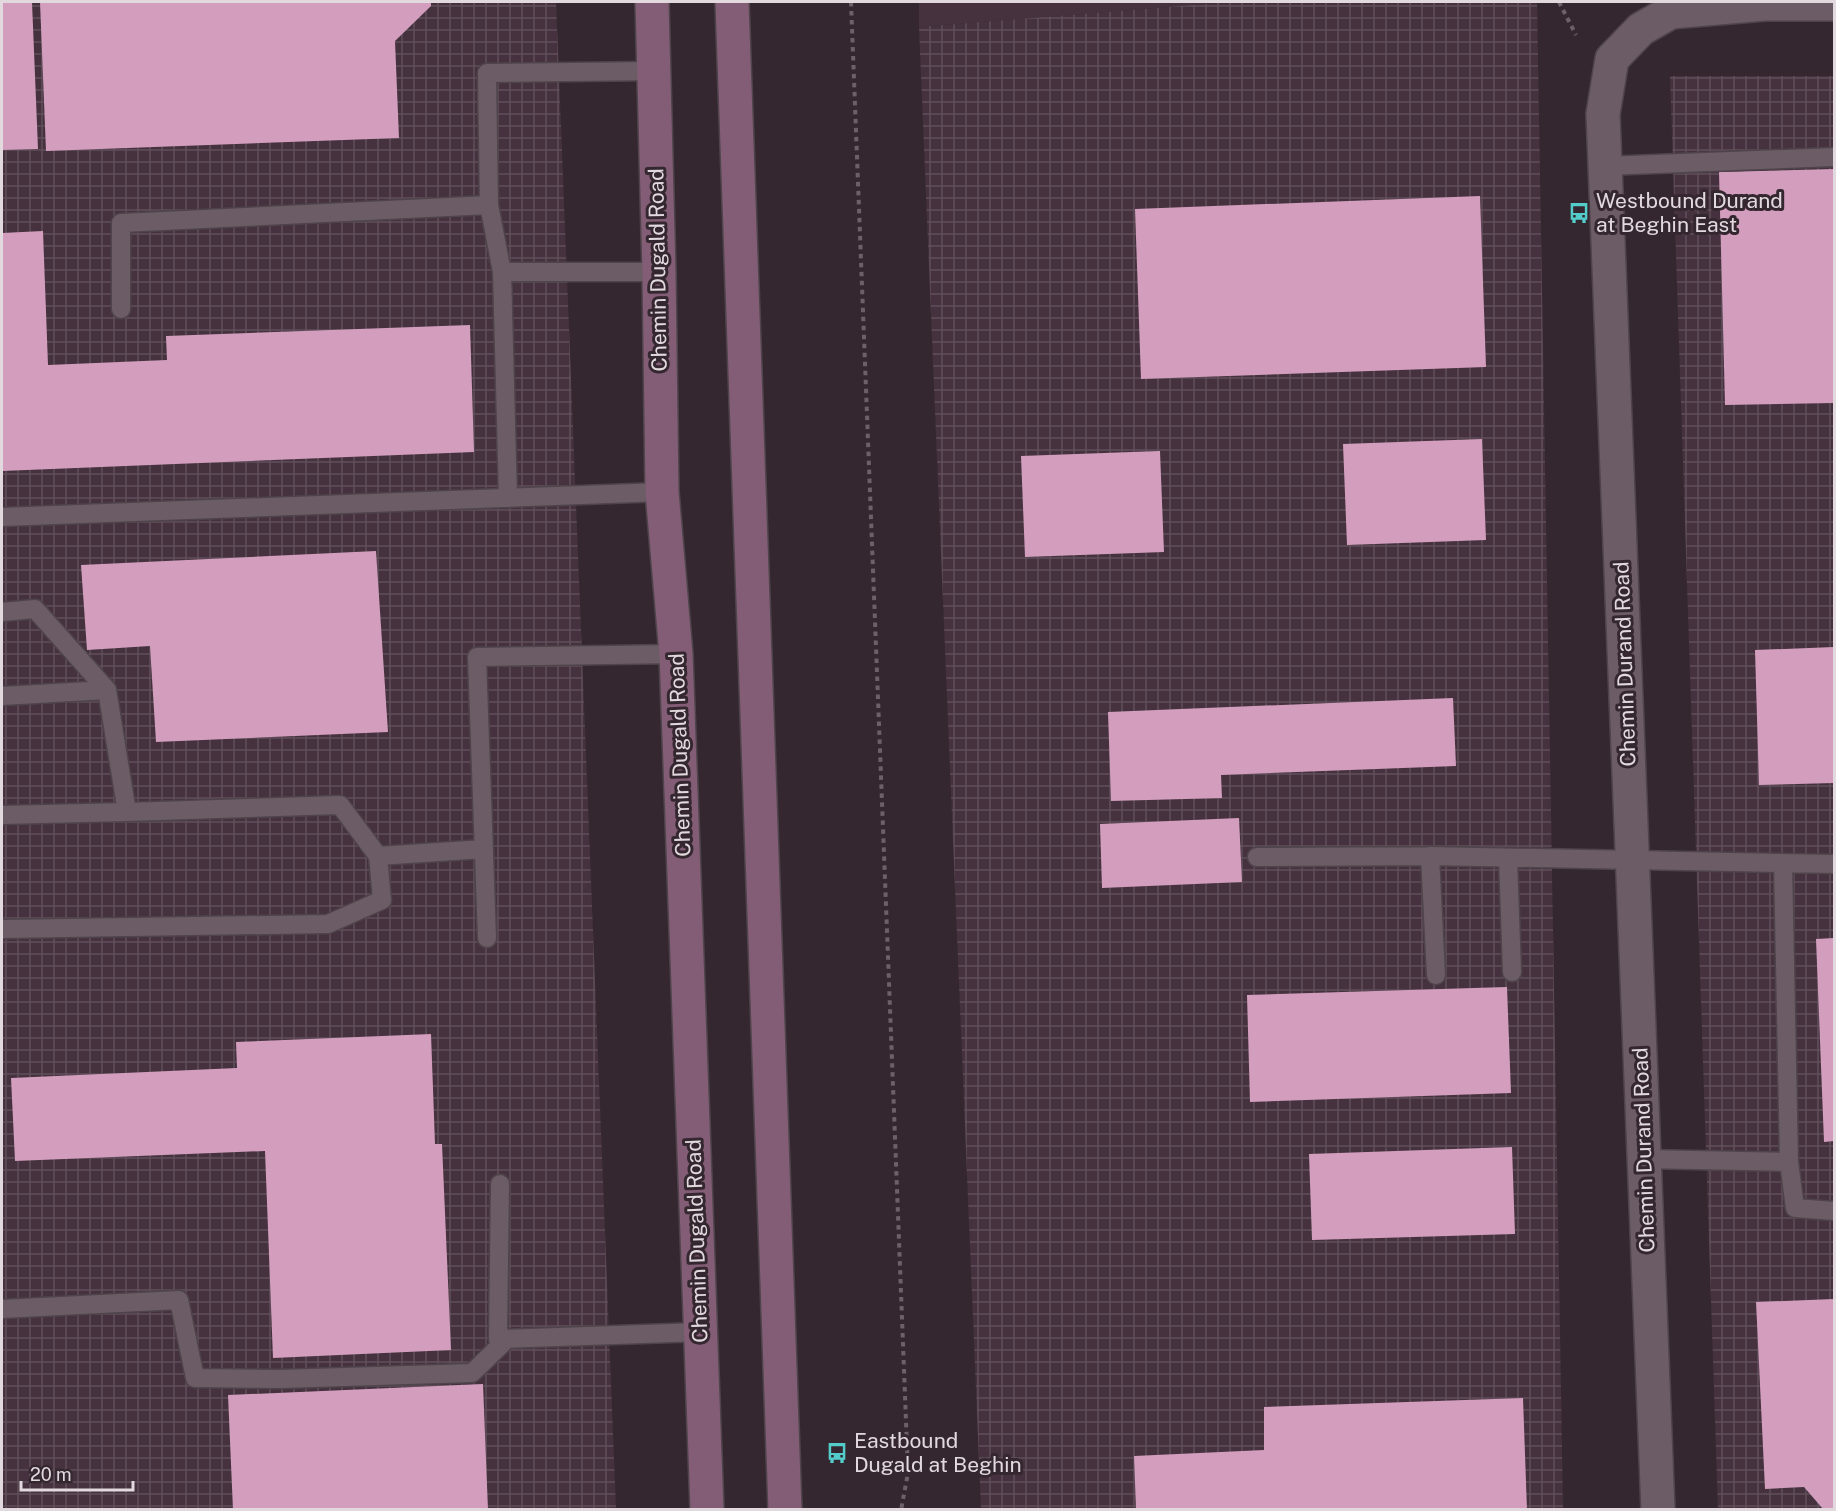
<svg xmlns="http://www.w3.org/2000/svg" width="1836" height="1511" font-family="'Public Sans',sans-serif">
	<defs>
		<pattern id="industrial-grid" width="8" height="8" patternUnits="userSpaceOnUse" patternTransform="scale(1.5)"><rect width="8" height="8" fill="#45323e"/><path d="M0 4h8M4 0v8" fill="none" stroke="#604f59"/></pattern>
	</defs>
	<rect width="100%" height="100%" fill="#352730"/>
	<path fill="#45323e" d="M 919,2 L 1228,2 L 919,27 Z"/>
	<path fill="url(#industrial-grid)" d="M 2,2 L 556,2 L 616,1509 L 2,1510 Z
		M 1228,2 L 1537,2 L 1563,1509 L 981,1509 L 919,27 Z
		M 1670,76 L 1834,76 L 1834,1509 L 1718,1509 Z"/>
	<path fill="#d39ebe" d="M 2,2 L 32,2 L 38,149 L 2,150 Z
		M 40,2 L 431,2 L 431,6 L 395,41 L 399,138 L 46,151 Z
		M 1834,169 L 1834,403 L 1725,405 L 1719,172 Z
		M 1480,196 L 1486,367 L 1141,379 L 1135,209 Z
		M 43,231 L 48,365 L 167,360 L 166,336 L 470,325 L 474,452 L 2,471 L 2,233 Z
		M 1482,439 L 1486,540 L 1347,545 L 1343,444 Z
		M 1160,451 L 1164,552 L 1025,557 L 1021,456 Z
		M 376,551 L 388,732 L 156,742 L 150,646 L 87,650 L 81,565 Z
		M 1834,647 L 1834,783 L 1759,785 L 1755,650 Z
		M 1453,698 L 1456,766 L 1221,775 L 1222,798 L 1111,801 L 1108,712 Z
		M 1239,818 L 1242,882 L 1102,888 L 1100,824 Z
		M 1834,938 L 1834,1141 L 1824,1142 L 1816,939 Z
		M 1507,987 L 1511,1093 L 1250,1102 L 1247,995 Z
		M 431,1034 L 435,1144 L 442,1144 L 451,1350 L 273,1358 L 265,1151 L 15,1161 L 11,1078 L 237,1068 L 236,1042 Z
		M 1512,1147 L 1515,1234 L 1312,1240 L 1309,1154 Z
		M 1834,1299 L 1834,1508 L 1823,1509 L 1804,1487 L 1765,1489 L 1756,1302 Z
		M 483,1384 L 488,1510 L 233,1510 L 228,1395 Z
		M 1523,1398 L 1527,1510 L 1136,1510 L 1134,1456 L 1264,1450 L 1264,1407 Z"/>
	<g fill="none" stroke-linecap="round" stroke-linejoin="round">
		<defs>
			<path id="service" d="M 1605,166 L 1834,157
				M 489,205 L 502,272
				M 121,309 L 121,223 L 489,205 L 487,73 L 654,71
				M 508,498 L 502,272 L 659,272
				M 2,517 L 662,492
				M 2,612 L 35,609 L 107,690 L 127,812 L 2,815
				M 2,696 L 107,690
				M 127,812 L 340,805 L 378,856
				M 1430,856 L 1436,975
				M 1257,857 L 1430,856 L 1834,864
				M 1508,858 L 1512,972
				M 1783,863 L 1789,1162
				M 2,929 L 328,924 L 382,900 L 378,856 L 484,849
				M 487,938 L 477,657 L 676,654
				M 1644,1159 L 1789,1162 L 1795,1208 L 1834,1211
				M 500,1184 L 498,1339 L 701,1332
				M 2,1309 L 179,1300 L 195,1378 L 280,1379 L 472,1373 L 507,1339"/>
			<path id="minor" d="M 1658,1510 L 1603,114 L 1612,59 L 1641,29 L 1671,12 L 1765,4 L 1834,4"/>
			<path id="secondary" d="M 652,2 L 659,272 L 662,492 L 676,654 L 707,1510
				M 732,2 L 785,1510"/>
		</defs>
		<use href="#service" stroke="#4f444b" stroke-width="21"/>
		<use href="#minor" stroke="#4f444b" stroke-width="36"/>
		<use href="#secondary" stroke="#4f444b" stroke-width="36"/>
		<path stroke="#6d6169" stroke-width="4" stroke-dasharray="4.5 4.5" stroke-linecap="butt" d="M 851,2 L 908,1473 L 901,1510
			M 1559,2 L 1576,35"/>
		<use href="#service" stroke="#6c5c65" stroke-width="18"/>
		<use href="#minor" stroke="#6c5c65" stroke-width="33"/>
		<use href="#secondary" stroke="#825d75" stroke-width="33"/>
	</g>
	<defs>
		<symbol id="bus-bare" viewBox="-9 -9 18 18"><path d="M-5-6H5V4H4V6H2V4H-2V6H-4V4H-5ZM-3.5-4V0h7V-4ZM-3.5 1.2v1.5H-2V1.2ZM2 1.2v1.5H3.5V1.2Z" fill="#53cdc9" stroke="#352730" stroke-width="2.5" paint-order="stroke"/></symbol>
	</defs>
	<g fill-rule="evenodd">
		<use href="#bus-bare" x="1564" y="198" width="30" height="30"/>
		<use href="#bus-bare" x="822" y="1438" width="30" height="30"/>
	</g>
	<g text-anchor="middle" stroke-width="6" stroke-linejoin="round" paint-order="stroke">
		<g font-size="21" fill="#e2d9de" stroke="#352730" text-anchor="start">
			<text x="1596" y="208">Westbound Durand<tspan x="1596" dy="24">at Beghin East</tspan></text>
			<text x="854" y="1448">Eastbound<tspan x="854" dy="24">Dugald at Beghin</tspan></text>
		</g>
		<g font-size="21" fill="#e2d9de" stroke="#352730">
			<text transform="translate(658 270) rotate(-91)" y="7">Chemin Dugald Road</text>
			<text transform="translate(1625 664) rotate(-92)" y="7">Chemin Durand Road</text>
			<text transform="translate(680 755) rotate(-92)" y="7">Chemin Dugald Road</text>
			<text transform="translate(1644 1150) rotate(-92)" y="7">Chemin Durand Road</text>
			<text transform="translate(697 1241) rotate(-92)" y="7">Chemin Dugald Road</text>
		</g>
	</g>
	<rect width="1836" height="1511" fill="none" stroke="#e2d9de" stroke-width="6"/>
	<path d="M21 1481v9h112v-9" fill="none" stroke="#e2d9de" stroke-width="3"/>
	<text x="30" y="1481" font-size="18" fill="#e2d9de" stroke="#352730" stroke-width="4.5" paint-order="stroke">20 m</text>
</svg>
